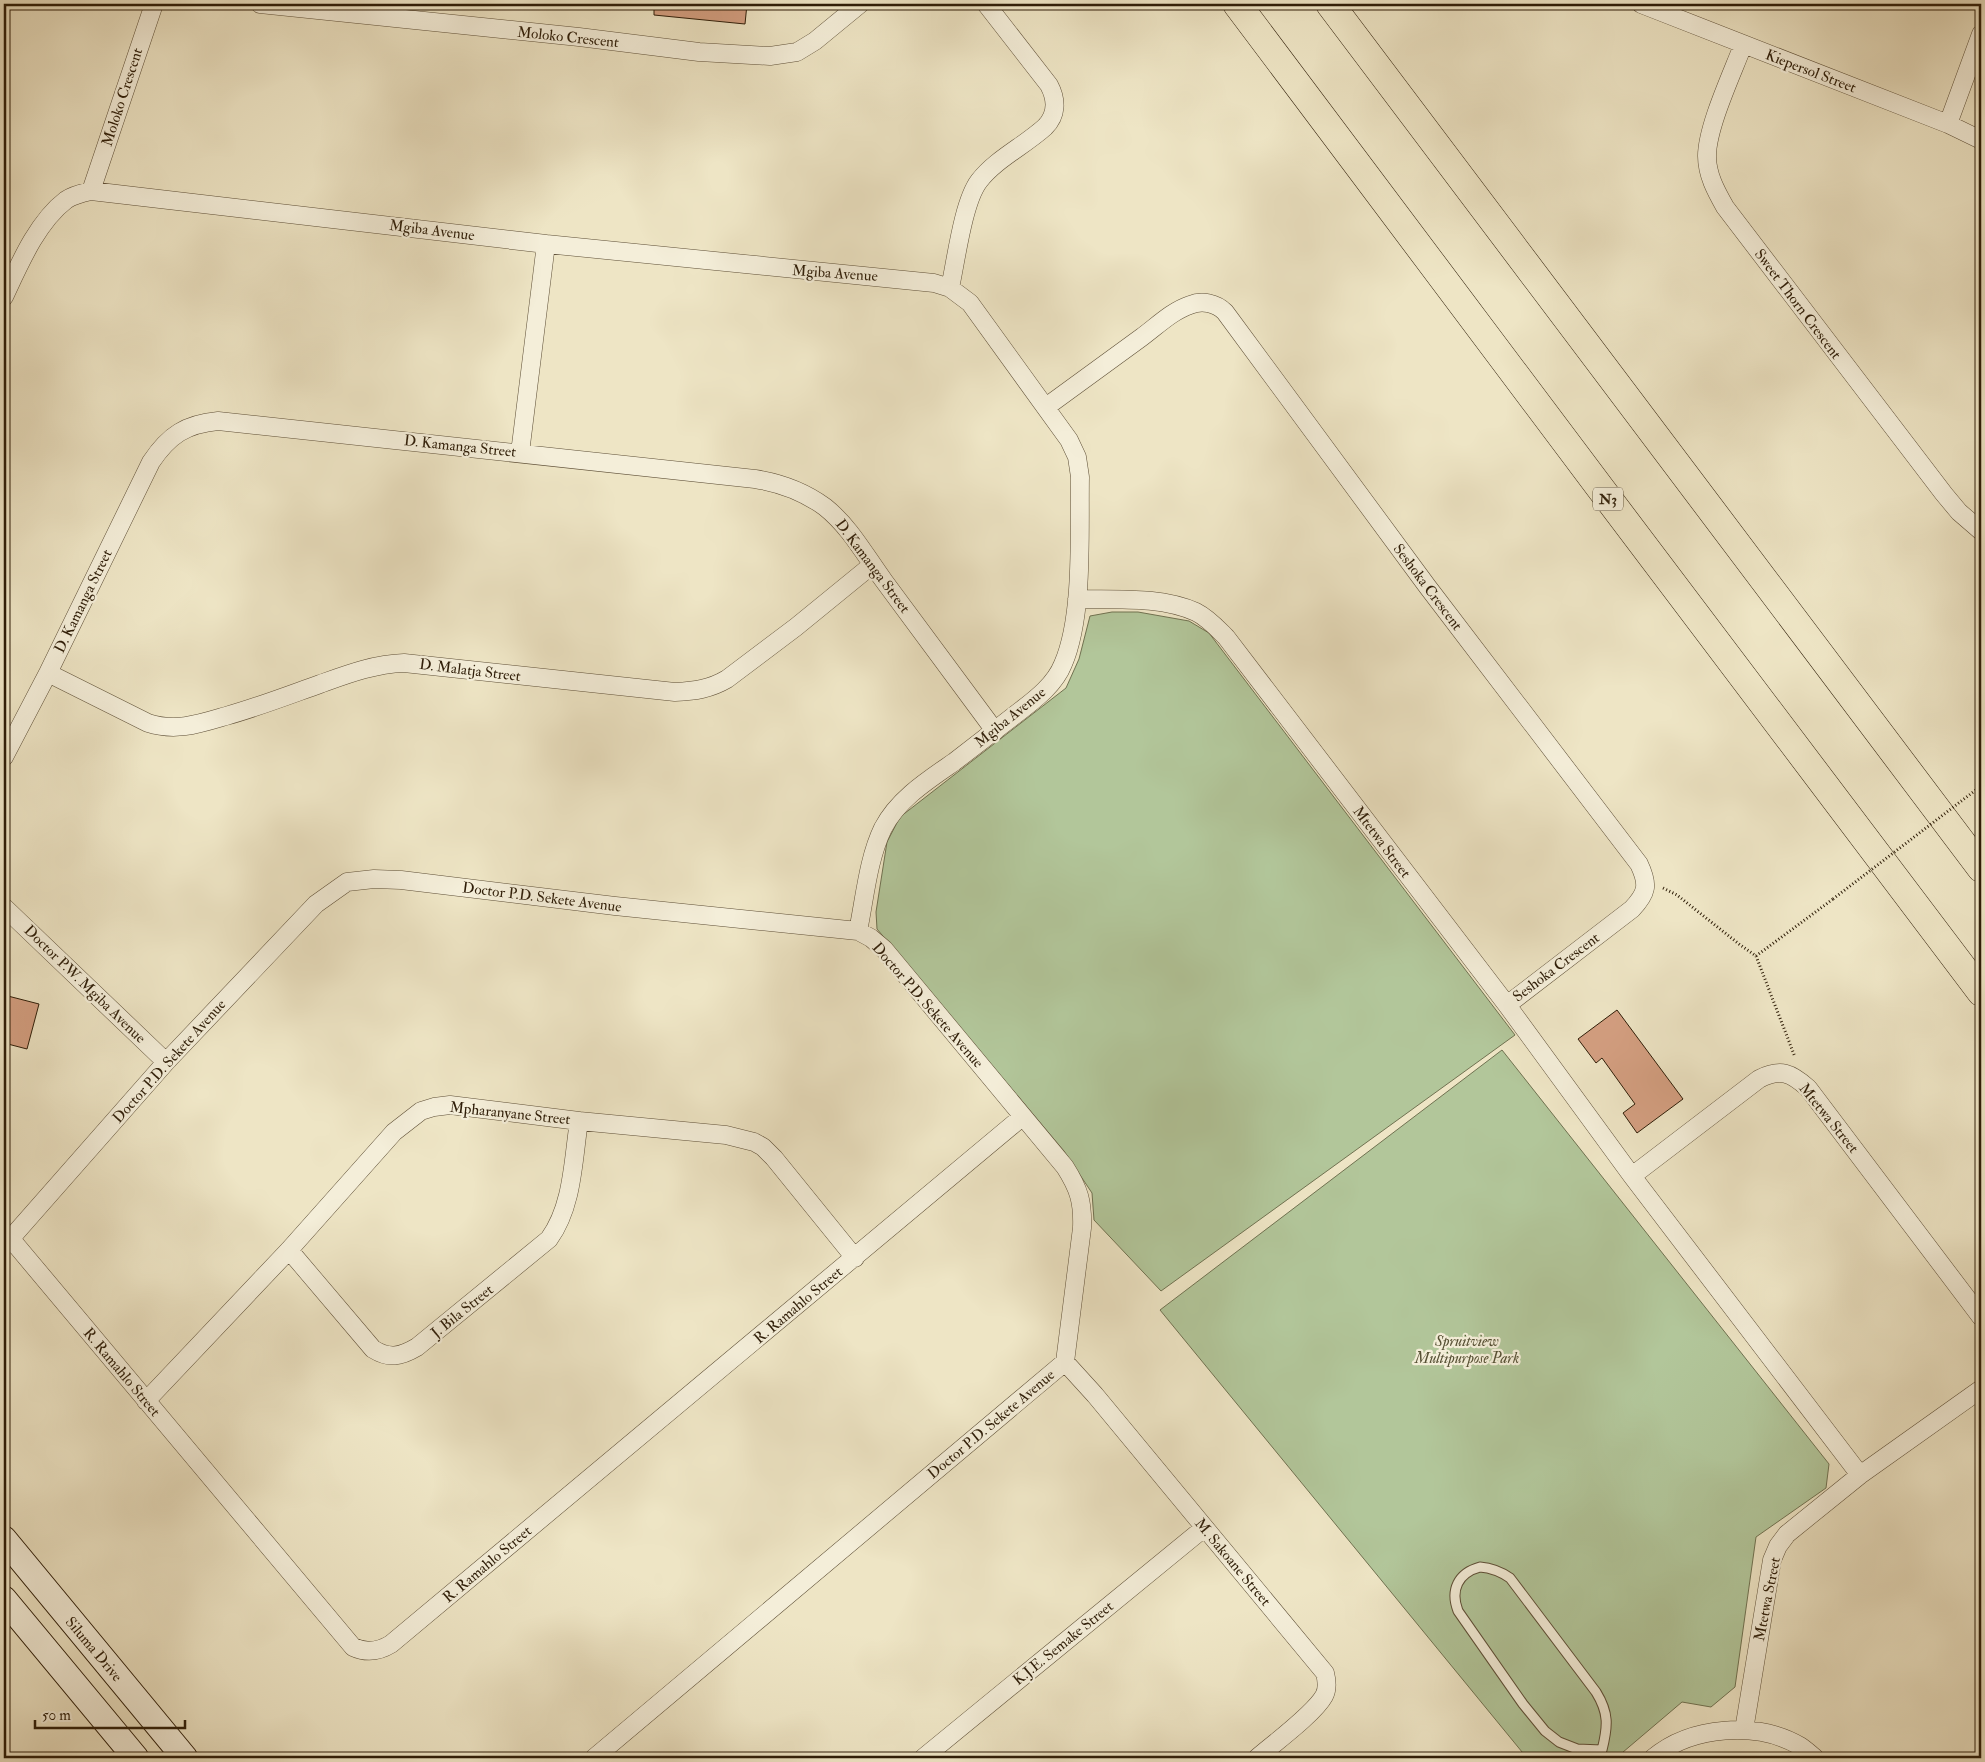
<svg xmlns="http://www.w3.org/2000/svg" width="1985" height="1762" font-family="'IM FELL Double Pica',serif">
	<rect width="100%" height="100%" fill="#eee5c5"/>
	<filter id="stains"><feTurbulence type="fractalNoise" baseFrequency=".004" numOctaves="4"/><feColorMatrix values="0 0 0 0 .2 0 0 0 0 .09 0 0 0 0 .02 0 0 0 .5 -.17"/></filter>
	<radialGradient id="worn" r=".72"><stop offset=".6" stop-color="#630" stop-opacity="0"/><stop offset="1" stop-color="#630" stop-opacity=".3"/></radialGradient>
	<path fill="#b2c69a" stroke="#707251" d="M 1112,612 L 1138,612 L 1189,621 L 1209,633 L 1515,1035 L 1161,1291 L 1094,1220 L 1092,1193 L 1064,1151 L 877,929 L 876,912 L 887,842 L 900,817 L 1066,688 L 1079,659 L 1090,616 Z
		M 1502,1050 L 1829,1464 L 1826,1488 L 1756,1537 L 1735,1687 L 1711,1707 L 1682,1702 L 1616,1758 L 1527,1758 L 1160,1310 Z"/>
	<path fill="#d49f81" stroke="#2e1d08" d="M 654,4 L 747,4 L 745,24 L 654,15 Z
		M 4,995 L 39,1004 L 27,1049 L 4,1043 Z
		M 1617,1010 L 1683,1099 L 1637,1133 L 1623,1113 L 1635,1104 L 1602,1058 L 1596,1063 L 1578,1039 Z"/>
	<g fill="none" stroke-linecap="round" stroke-linejoin="round">
		<defs>
			<path id="lane" d="M 1480,1567 C 1492,1568 1500,1571 1510,1578 L 1596,1692 C 1609,1713 1608,1726 1602,1750 L 1577,1749 L 1559,1742 L 1545,1731 L 1523,1704 L 1458,1611 C 1450,1590 1458,1573 1480,1567 Z"/>
			<path id="street" d="M 260,4 L 579,37 L 699,52 L 770,56 L 797,52 L 815,41 L 860,4
				M 1641,4 L 1948,124 L 1981,140
				M 1743,45 C 1732,74 1707,127 1707,156 C 1707,175 1716,191 1725,207 L 1944,494 L 1959,512 L 1981,531
				M 1948,124 L 1981,34
				M 91,191 L 154,4
				M 950,288 C 956,261 963,202 979,181 C 996,159 1024,146 1045,127 C 1057,115 1057,100 1049,85 L 986,4
				M 4,297 C 19,265 37,222 66,200 C 73,195 82,193 91,191 L 546,244 L 934,283 L 950,288 L 970,303 L 1069,440 L 1077,457 L 1080,477 C 1079,531 1084,616 1063,664 C 1055,684 1037,698 1020,711 C 998,728 976,745 954,762 C 928,780 898,799 883,828 C 868,859 865,897 858,931
				M 1046,407 C 1078,384 1110,360 1142,337 C 1157,326 1172,311 1190,305 C 1202,300 1216,303 1225,312 L 1427,586 L 1639,864 C 1649,885 1647,893 1632,909 L 1507,1005
				M 520,453 L 546,244
				M 1077,599 C 1116,600 1160,596 1196,612 C 1208,618 1217,628 1226,637 L 1507,1005 L 1632,1176 L 1860,1475
				M 48,673 L 148,723 C 176,732 199,724 226,716 C 258,707 289,695 320,684 C 348,674 374,664 404,663 L 675,692 C 695,691 710,689 727,679 L 796,627 L 872,565
				M 4,757 L 48,673 L 151,462 C 169,435 186,424 218,421 L 755,479 C 781,483 803,491 825,507 C 850,527 865,555 884,581 C 921,631 958,681 995,731
				M 4,907 L 166,1062
				M 1632,1176 L 1759,1079 C 1781,1068 1791,1073 1808,1088 L 1981,1317
				M 11,1239 L 353,1647 C 366,1653 378,1652 391,1644 L 1022,1117
				M 4,1246 L 166,1062 L 316,904 L 347,882 L 374,879 L 401,880 L 615,906 L 858,931 L 871,938 L 884,949 L 1065,1167 C 1079,1189 1083,1202 1082,1228 L 1065,1362 L 594,1758
				M 289,1250 L 373,1349 C 389,1359 400,1357 417,1347 L 549,1239 C 573,1206 573,1160 579,1121
				M 1065,1362 L 1095,1395 L 1325,1673 C 1327,1681 1328,1689 1324,1696 C 1314,1714 1273,1744 1257,1758
				M 146,1401 L 289,1250 L 394,1132 L 421,1111 L 434,1107 L 450,1105 L 579,1121 L 726,1135 L 754,1142 L 763,1147 L 774,1158 L 855,1258
				M 1744,1730 L 1772,1560 L 1778,1546 L 1787,1534 L 1860,1475 L 1981,1389
				M 923,1758 L 1204,1528
				M 1653,1758 C 1691,1726 1757,1721 1800,1746 C 1805,1749 1810,1754 1815,1758"/>
			<path id="secondary" d="M 4,1539 L 185,1758
				M 4,1599 L 136,1758"/>
			<path id="highway" d="M 1237,4 L 1601,489 L 1981,992
				M 1330,4 L 1981,868"/>
		</defs>
		<use href="#lane" stroke="#5e4f37" stroke-width="11"/>
		<use href="#street" stroke="#5e4f37" stroke-width="19"/>
		<use href="#secondary" stroke="#2e1d08" stroke-width="27"/>
		<use href="#highway" stroke="#2e1d08" stroke-width="29"/>
		<path stroke="#2e1d08" stroke-width="3" stroke-dasharray="1 2.5" stroke-linecap="butt" d="M 1663,888 L 1677,895 L 1739,944 L 1756,956 L 1795,1057
			M 1756,956 L 1833,899"/>
		<use href="#lane" stroke="#f4eed9" stroke-width="9"/>
		<use href="#street" stroke="#f4eed9" stroke-width="18"/>
		<use href="#secondary" stroke="#f4eed9" stroke-width="25"/>
		<use href="#highway" stroke="#eee5c5" stroke-width="28"/>
		<path stroke="#2e1d08" stroke-width="3" stroke-dasharray="1 2.5" stroke-linecap="butt" d="M 1833,899 L 1981,786"/>
	</g>
	<g text-anchor="middle" stroke-width="4.5" stroke-linejoin="round" paint-order="stroke">
		<rect fill="#f4eed9" stroke="#695c47" stroke-width="1" x="1593" y="487.5" width="30" height="23" rx="4"/>
		<g font-size="14" font-weight="bold" fill="#2e1d08">
			<text x="1608" y="504">N3</text>
		</g>
		<g font-size="15" fill="#2e1d08" stroke="#f4eed9">
			<text transform="translate(568 37) rotate(6)" y="5">Moloko Crescent</text>
			<text transform="translate(1811 71) rotate(21)" y="5">Kiepersol Street</text>
			<text transform="translate(122 97) rotate(-72)" y="5">Moloko Crescent</text>
			<text transform="translate(432 230) rotate(7)" y="5">Mgiba Avenue</text>
			<text transform="translate(835 273) rotate(4)" y="5">Mgiba Avenue</text>
			<text transform="translate(1798 304) rotate(53)" y="5">Sweet Thorn Crescent</text>
			<text transform="translate(460 446) rotate(6)" y="5">D. Kamanga Street</text>
			<text transform="translate(873 566) rotate(53)" y="5">D. Kamanga Street</text>
			<text transform="translate(1428 587) rotate(53)" y="5">Seshoka Crescent</text>
			<text transform="translate(83 601) rotate(-64)" y="5">D. Kamanga Street</text>
			<text transform="translate(470 670) rotate(7)" y="5">D. Malatja Street</text>
			<text transform="translate(1010 717) rotate(-39)" y="5">Mgiba Avenue</text>
			<text transform="translate(1382 842) rotate(53)" y="5">Mtetwa Street</text>
			<text transform="translate(542 897) rotate(7)" y="5">Doctor P.D. Sekete Avenue</text>
			<text transform="translate(1556 967) rotate(-37)" y="5">Seshoka Crescent</text>
			<text transform="translate(85 984) rotate(44)" y="5">Doctor P.W. Mgiba Avenue</text>
			<text transform="translate(928 1005) rotate(49)" y="5">Doctor P.D. Sekete Avenue</text>
			<text transform="translate(169 1061) rotate(-48)" y="5">Doctor P.D. Sekete Avenue</text>
			<text transform="translate(510 1113) rotate(6)" y="5">Mpharanyane Street</text>
			<text transform="translate(1829 1118) rotate(51)" y="5">Mtetwa Street</text>
			<text transform="translate(798 1305) rotate(-40)" y="5">R. Ramahlo Street</text>
			<text transform="translate(462 1311) rotate(-39)" y="5">J. Bila Street</text>
			<text transform="translate(122 1372) rotate(50)" y="5">R. Ramahlo Street</text>
			<text transform="translate(991 1424) rotate(-40)" y="5">Doctor P.D. Sekete Avenue</text>
			<text transform="translate(1233 1562) rotate(50)" y="5">M. Sakoane Street</text>
			<text transform="translate(487 1564) rotate(-40)" y="5">R. Ramahlo Street</text>
			<text transform="translate(1767 1599) rotate(-79)" y="5">Mtetwa Street</text>
			<text transform="translate(1063 1643) rotate(-39)" y="5">K.J.E. Semake Street</text>
			<text transform="translate(94 1649) rotate(50)" y="5">Siluma Drive</text>
		</g>
		<g font-size="15" font-style="italic" fill="#565034" stroke="#f4eed9">
			<text x="1467" y="1346">Spruitview<tspan x="1467" dy="17">Multipurpose Park</tspan></text>
		</g>
	</g>
	<rect width="1985" height="1762" fill="none" stroke="#eee5c5" stroke-width="20"/>
	<rect x="5" y="5" width="1975" height="1752" fill="none" stroke="#2e1d08" stroke-width="2.5"/>
	<rect x="10" y="10" width="1965" height="1742" fill="none" stroke="#2e1d08"/>
	<path d="M35 1720v8h150v-8" fill="none" stroke="#2e1d08" stroke-width="2.5"/>
	<text x="42" y="1720" font-size="15" fill="#2e1d08" stroke="#f4eed9" stroke-width="4" paint-order="stroke">50 m</text>
	<rect width="100%" height="100%" filter="url(#stains)"/>
	<rect width="100%" height="100%" fill="url(#worn)"/>
</svg>
